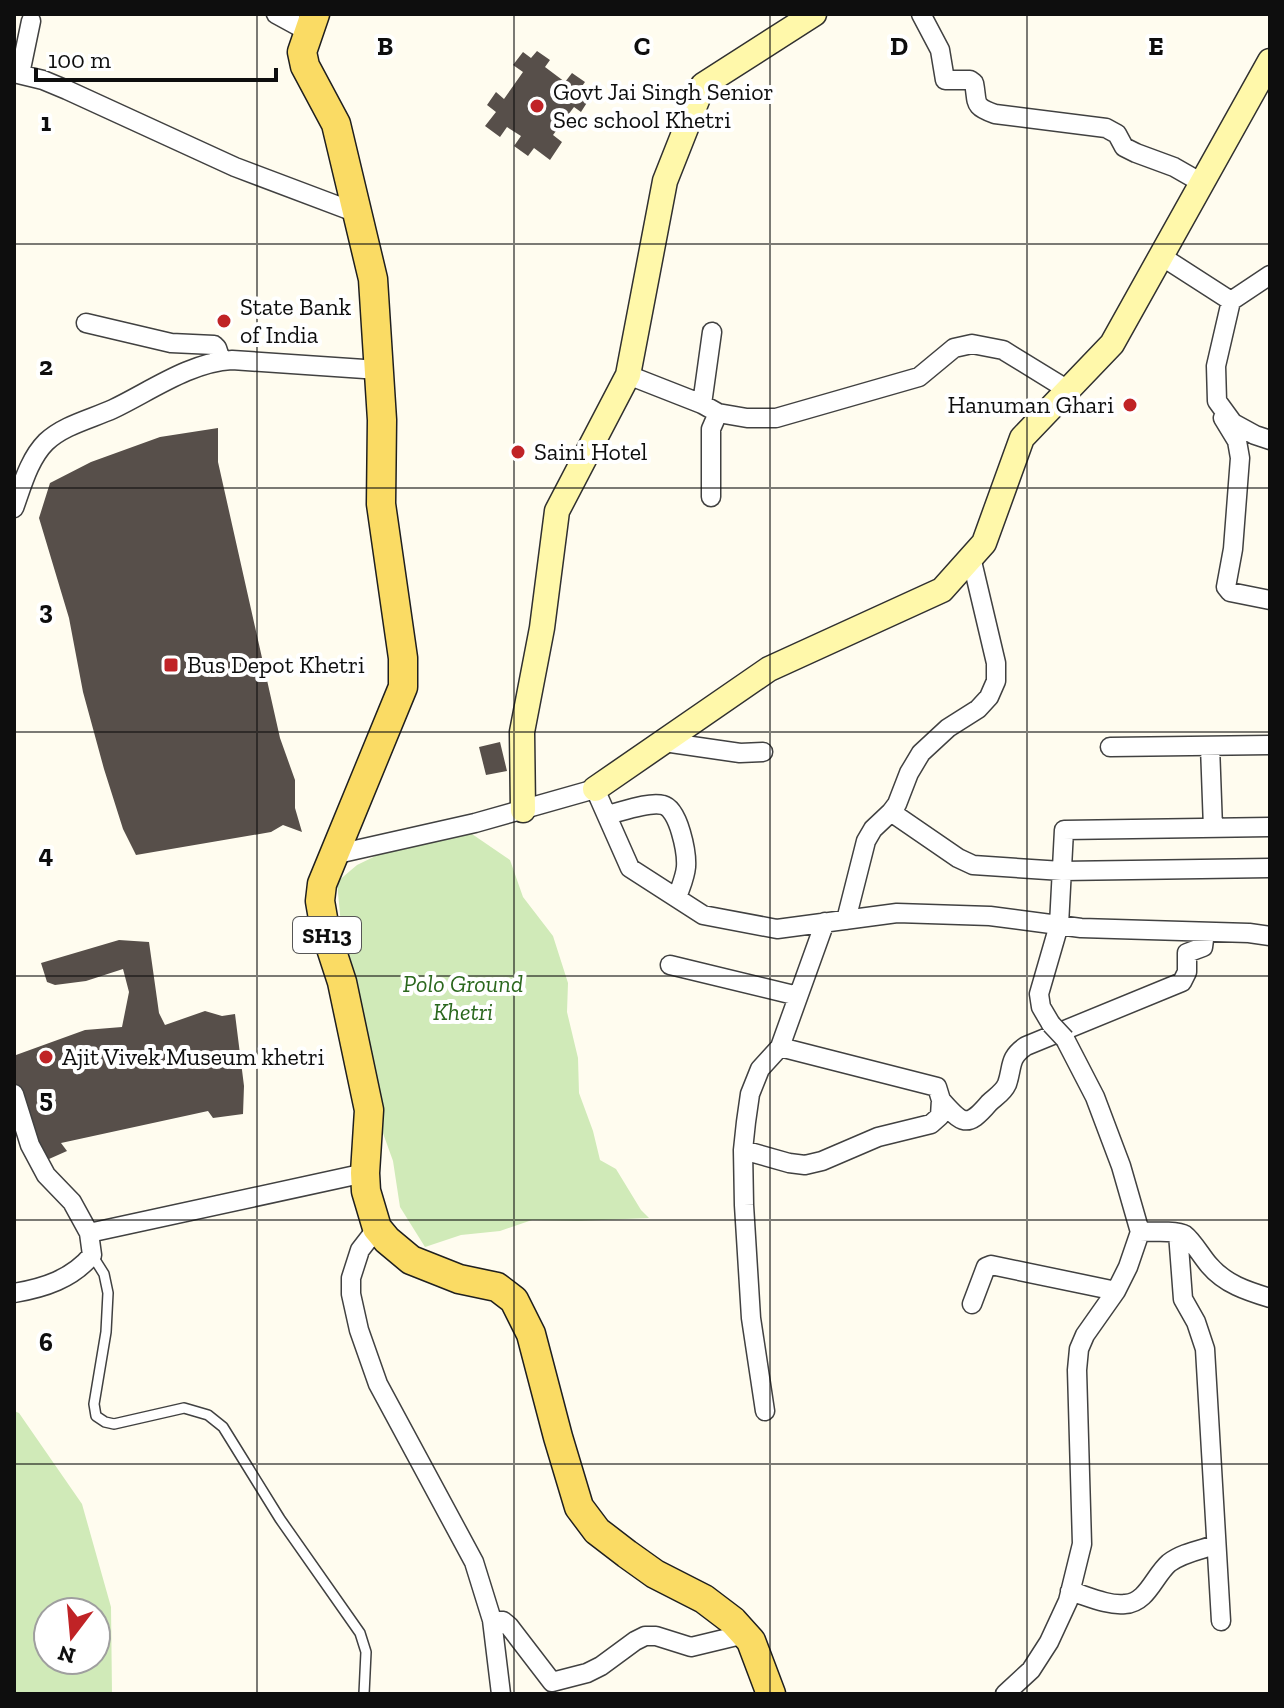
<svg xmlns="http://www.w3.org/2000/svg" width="1284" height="1708" font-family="'Zilla Slab',serif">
	<rect width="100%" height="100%" fill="#fffcef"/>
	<path fill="#d0eab8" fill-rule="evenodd" d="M 472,834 L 510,860 L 523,897 L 553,936 L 568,983 L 567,1012 L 578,1058 L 579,1093 L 593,1131 L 600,1160 L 616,1169 L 641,1210 L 649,1218 L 578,1221 L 532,1220 L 500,1231 L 461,1235 L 425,1247 L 400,1207 L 393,1161 L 379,1122 L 350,974 L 341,925 L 337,882 L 357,865 L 390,849 Z
		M 14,1411 L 19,1413 L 82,1504 L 111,1607 L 112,1694 L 14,1694 ZM 48,1612 L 96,1612 L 96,1660 L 48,1660 Z"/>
	<path fill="#574f4a" d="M 537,51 L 550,60 L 545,67 L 565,82 L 572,73 L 585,82 L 577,93 L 588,101 L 581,112 L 574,107 L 553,135 L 562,142 L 550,160 L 534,148 L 528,156 L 514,146 L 521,136 L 507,127 L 500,137 L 485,126 L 496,112 L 487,105 L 496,92 L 504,99 L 523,72 L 513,65 L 523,52 L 531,58 Z
		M 218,428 L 218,462 L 280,738 L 295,780 L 295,808 L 302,832 L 283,825 L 271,832 L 136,855 L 123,829 L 104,769 L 83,692 L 69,618 L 39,518 L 50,483 L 91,462 L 160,437 Z
		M 500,742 L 507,771 L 486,775 L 479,747 Z
		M 119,940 L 149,942 L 159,1013 L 165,1025 L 205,1011 L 222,1016 L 235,1014 L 244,1086 L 243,1114 L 213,1118 L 208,1111 L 61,1143 L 67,1151 L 40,1163 L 14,1090 L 14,1059 L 16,1055 L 85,1030 L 122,1027 L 129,992 L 123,969 L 86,981 L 55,985 L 47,982 L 41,963 Z"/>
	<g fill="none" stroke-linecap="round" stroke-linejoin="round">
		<defs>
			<path id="lane" d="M 92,1255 L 104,1274 L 108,1293 L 106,1332 L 94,1404 L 96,1416 L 105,1422 L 114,1424 L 184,1408 L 208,1415 L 223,1427 L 280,1519 L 360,1633 L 366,1652 L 364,1694"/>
			<path id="street" d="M 276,14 L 309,32
				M 921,14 L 940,50 L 945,80 L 970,80 L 974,83 C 978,103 972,106 995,114 L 1106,128 L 1117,134 L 1124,147 L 1136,153 L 1174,167 L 1202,183
				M 14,73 L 43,80 L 67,90 L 235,167 L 357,213
				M 20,74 L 31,21
				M 1161,256 L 1231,301 L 1216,366 L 1217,401 L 1233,423 L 1255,435 L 1270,440
				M 1231,301 L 1270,275
				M 86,323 L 171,343 L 214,345 L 217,348 L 221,360
				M 628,375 L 702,404 L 718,413 L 747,418 L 776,418 L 919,377 L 954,348 L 972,344 L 1003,350 L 1068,390
				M 702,404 L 712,332
				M 1223,418 L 1237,441 L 1240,458 L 1233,549 L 1226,587 L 1230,592 L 1270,600
				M 711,497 L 711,429 L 718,413
				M 14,508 C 22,486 29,459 46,442 C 64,425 91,419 113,409 C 149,392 190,362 232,360 L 379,370
				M 664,742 L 740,753 L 763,752
				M 1210,746 L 1213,828
				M 1110,747 L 1270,745
				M 891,812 L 958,858 L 973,865 L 1062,871 L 1270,868
				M 607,815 C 621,812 649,801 663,805 C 679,809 687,853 686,867 C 685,878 680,888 677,898
				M 333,855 L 475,823 L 595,789 L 630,868 L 703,915 L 777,929 L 897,913 L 990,916 L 1081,928 L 1249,933 L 1270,936
				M 846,920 L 866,841 L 873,829 L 891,812 L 897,804 L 909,773 L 921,753 L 948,728 L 978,709 L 989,697 L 996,681 L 996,663 L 971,557
				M 670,965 L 798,996
				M 1051,1024 L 1041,1007 L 1039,994 L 1059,925 L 1064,830 L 1270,827
				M 14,1094 L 30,1145 L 46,1175 L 72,1202 L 89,1233 L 92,1255 C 72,1279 44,1288 14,1293
				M 941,1100 C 962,1124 967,1129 989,1103 C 995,1097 1003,1093 1007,1084 C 1013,1067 1008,1058 1026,1046 L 1182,982 L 1187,972 L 1187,953 L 1203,947 L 1205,932
				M 743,1150 L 789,1163 L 805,1165 L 822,1161 L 878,1137 L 931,1124 L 940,1116 L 941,1100 L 937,1087 L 780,1047
				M 377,1228 L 360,1250 L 351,1278 L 351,1294 L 359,1330 L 378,1384 L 474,1562 L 492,1620 L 501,1694
				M 1140,1232 C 1150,1232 1177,1230 1185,1235 C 1192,1240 1202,1257 1209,1265 C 1225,1284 1247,1291 1270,1298
				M 89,1233 L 365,1173
				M 1178,1233 L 1183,1299 L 1196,1322 L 1205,1349 L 1221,1621
				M 972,1304 L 986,1267 L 991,1265 L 1116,1291
				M 765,1411 L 751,1318 L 744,1205 L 743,1150 L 746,1122 L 750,1094 L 760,1069 L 780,1047 L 825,922
				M 1070,1591 C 1087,1596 1108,1606 1125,1604 C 1147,1603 1154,1576 1169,1563 C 1182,1553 1200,1550 1215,1545
				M 492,1620 L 503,1621 L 509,1626 L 552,1682 L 587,1673 L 601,1666 L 635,1641 L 645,1636 L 656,1636 L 691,1647 L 745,1634
				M 1005,1694 L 1031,1670 L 1049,1642 L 1068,1601 L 1082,1544 L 1077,1370 L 1079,1349 L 1085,1335 L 1116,1291 L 1128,1267 L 1140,1232 L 1121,1166 L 1095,1097 L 1065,1039"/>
			<path id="secondary" d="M 595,789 L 769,669 L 942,590 L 984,543 L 1022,438 L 1112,344 L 1270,61
				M 523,810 L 522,732 L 542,628 L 557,511 L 628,375 L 665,181 L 703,85 L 814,14"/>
			<path id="primary" d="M 315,14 L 302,52 L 305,66 L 336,124 L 373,279 L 382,420 L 381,504 L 403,658 L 403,687 L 322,884 L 320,901 L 325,930 L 342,982 L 369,1110 L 365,1173 L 366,1191 L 377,1228 L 387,1240 L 411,1260 L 459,1279 L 497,1287 L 514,1300 L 531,1334 L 558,1437 L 579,1507 L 597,1531 L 627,1554 L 655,1574 L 704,1599 L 733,1621 L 751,1641 L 771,1694"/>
		</defs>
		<use href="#lane" stroke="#414141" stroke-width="12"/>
		<use href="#street" stroke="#414141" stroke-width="21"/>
		<use href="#secondary" stroke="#303030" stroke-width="27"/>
		<use href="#primary" stroke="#1f1f1f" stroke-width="31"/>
		<use href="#lane" stroke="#fff" stroke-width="9"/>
		<use href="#street" stroke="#fff" stroke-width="18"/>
		<use href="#secondary" stroke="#fff8aa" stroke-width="24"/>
		<use href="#primary" stroke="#fadb64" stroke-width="28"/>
		<defs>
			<path id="street-bridge" d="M 1051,1024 L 1065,1039"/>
		</defs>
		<use href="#street-bridge" stroke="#414141" stroke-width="21" stroke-linecap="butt"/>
		<use href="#street-bridge" stroke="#fff" stroke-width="18"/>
	</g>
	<path fill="none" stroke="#0e0e0e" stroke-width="2" stroke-opacity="0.55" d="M 257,14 L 257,1694M 514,14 L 514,1694M 770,14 L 770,1694M 1027,14 L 1027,1694M 14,244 L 1270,244M 14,488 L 1270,488M 14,732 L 1270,732M 14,976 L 1270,976M 14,1220 L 1270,1220M 14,1464 L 1270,1464"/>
	<g fill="#c02326" stroke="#fff" stroke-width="3">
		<circle cx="537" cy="106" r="8"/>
		<circle cx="224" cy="321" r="8"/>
		<circle cx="1130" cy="405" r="8"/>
		<circle cx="518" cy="452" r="8"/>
		<rect x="163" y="657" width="16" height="16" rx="4"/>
		<circle cx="46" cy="1057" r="8"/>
	</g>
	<g text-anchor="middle" stroke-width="8" stroke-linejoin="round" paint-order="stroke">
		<rect fill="#fff" stroke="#565656" stroke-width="2" x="293" y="917" width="68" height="36" rx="6"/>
		<g font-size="22" font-weight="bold" fill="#0e0e0e">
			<text x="327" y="943">SH13</text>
		</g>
		<g font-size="24" fill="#0e0e0e" stroke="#fff" text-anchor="start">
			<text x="553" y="100">Govt Jai Singh Senior<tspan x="553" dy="28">Sec school Khetri</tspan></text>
			<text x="240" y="315">State Bank<tspan x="240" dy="28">of India</tspan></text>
			<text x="1114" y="413" text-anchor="end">Hanuman Ghari</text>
			<text x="534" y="460">Saini Hotel</text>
			<text x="187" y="673">Bus Depot Khetri</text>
			<text x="62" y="1065">Ajit Vivek Museum khetri</text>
		</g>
		<g font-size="24" font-style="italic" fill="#2a671d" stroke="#fff">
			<text x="463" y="992">Polo Ground<tspan x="463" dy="28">Khetri</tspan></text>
		</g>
	</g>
	<g font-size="26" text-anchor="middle" font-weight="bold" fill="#0e0e0e" stroke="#fff" stroke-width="8" stroke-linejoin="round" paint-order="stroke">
		<text x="385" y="55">B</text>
		<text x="642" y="55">C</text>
		<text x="899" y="55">D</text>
		<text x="1156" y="55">E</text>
		<text x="46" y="131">1</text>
		<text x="46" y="375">2</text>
		<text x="46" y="619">3</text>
		<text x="46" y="863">4</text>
		<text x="46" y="1107">5</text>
		<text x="46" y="1351">6</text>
	</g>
	<rect width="1284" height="1708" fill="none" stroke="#0e0e0e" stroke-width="32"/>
	<g transform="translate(72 1636) rotate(196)"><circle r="38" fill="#ffffff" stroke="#9f9f9f" stroke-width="2"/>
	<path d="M0-6L14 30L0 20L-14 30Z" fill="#c02326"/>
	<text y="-12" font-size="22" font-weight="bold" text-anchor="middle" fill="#0e0e0e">N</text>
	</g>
	<path d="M36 68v12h240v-12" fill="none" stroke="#0e0e0e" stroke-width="4"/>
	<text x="48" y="68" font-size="24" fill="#0e0e0e" stroke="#ffffff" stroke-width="6" paint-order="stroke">100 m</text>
</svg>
